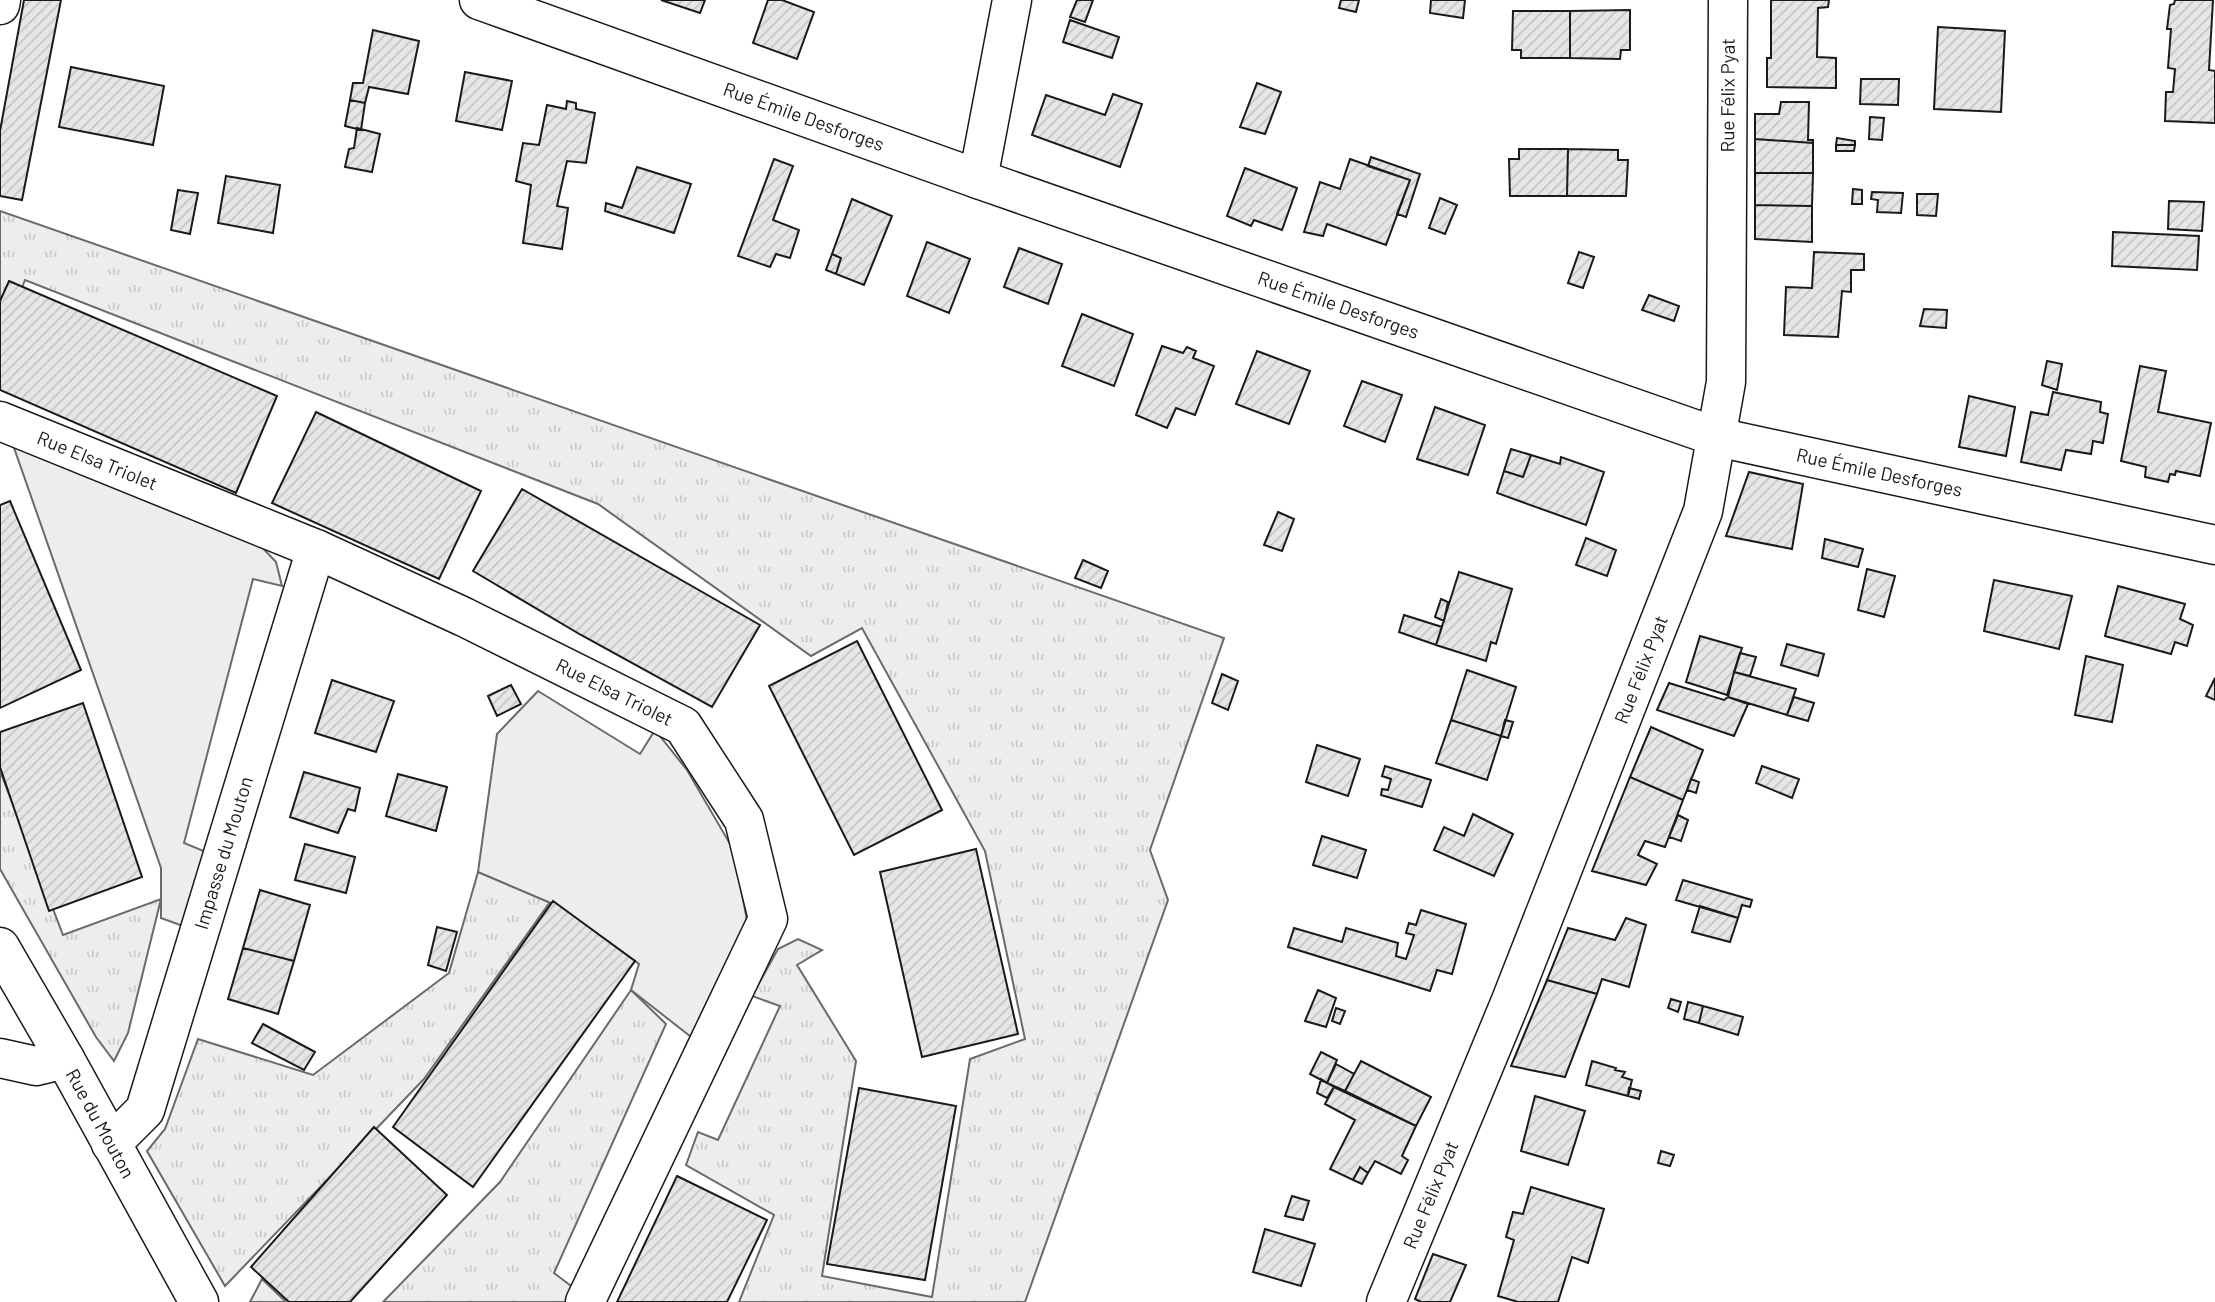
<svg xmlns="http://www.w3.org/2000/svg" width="2215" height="1302" font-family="Barlow,sans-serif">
	<defs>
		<pattern id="grass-tufts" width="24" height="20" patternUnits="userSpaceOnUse" patternTransform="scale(1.75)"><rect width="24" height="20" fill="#ededed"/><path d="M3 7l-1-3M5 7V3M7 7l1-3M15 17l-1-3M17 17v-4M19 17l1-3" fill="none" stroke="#cbcbcb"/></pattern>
		<pattern id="building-hatch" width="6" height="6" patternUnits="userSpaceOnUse" patternTransform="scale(1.75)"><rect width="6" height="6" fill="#e6e6e6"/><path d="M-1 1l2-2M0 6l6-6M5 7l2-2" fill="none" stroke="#c5c5c5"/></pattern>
	</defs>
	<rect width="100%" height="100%" fill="#fff"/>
	<path fill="url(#grass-tufts)" stroke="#6a6a6a" stroke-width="2" d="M 0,211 L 1224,638 L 1150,850 L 1168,900 L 1025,1302 L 739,1302 L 774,1215 L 686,1165 L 698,1132 L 718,1140 L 780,1006 L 752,996 L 778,949 L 798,939 L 822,950 L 797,965 L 856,1061 L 822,1276 L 932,1297 L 970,1059 L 1025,1039 L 985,851 L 862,628 L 811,656 L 598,504 L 25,280 L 0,344 Z
		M 0,771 L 63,935 L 161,899 L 128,1033 L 114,1061 L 96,1037 L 0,869 Z
		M 478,872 L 550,902 L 424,1079 L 225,1286 L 147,1151 L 165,1129 L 198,1039 L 313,1075 L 449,973 Z
		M 631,990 L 666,1024 L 554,1273 L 579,1292 L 574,1302 L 383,1302 L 500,1182 Z
		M 262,1279 L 286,1302 L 250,1302 Z"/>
	<path fill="#ededed" stroke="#6a6a6a" stroke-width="2" d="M 12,442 L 259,544 L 276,562 L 282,586 L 253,579 L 184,843 L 211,854 L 191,929 L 161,918 L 161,868 Z
		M 538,691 L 640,754 L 655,730 L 687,770 L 733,849 L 748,925 L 695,1040 L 631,990 L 639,964 L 560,907 L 478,872 L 497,734 Z"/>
	<path fill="url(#building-hatch)" stroke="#1a1a1a" stroke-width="2" d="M 24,0 L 61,0 L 22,200 L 0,196 L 0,131 Z
		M 661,0 L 705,0 L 700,13 Z
		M 768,0 L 782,0 L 814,12 L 797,59 L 753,43 Z
		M 1077,0 L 1093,0 L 1085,22 L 1070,17 Z
		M 1341,0 L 1359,0 L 1356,12 L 1339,8 Z
		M 1431,0 L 1465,0 L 1463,18 L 1430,13 Z
		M 1771,0 L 1829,0 L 1828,7 L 1818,8 L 1817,57 L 1836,58 L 1836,88 L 1767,87 L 1767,58 L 1771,58 Z
		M 2175,0 L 2213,0 L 2209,70 L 2215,71 L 2215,123 L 2165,121 L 2166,92 L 2173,92 L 2175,69 L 2168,68 L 2171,29 L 2167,29 L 2170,5 L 2174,4 Z
		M 1630,10 L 1630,50 L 1621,50 L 1620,59 L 1570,58 L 1570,11 Z
		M 1513,11 L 1570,11 L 1570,58 L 1521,58 L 1521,50 L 1512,50 Z
		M 1070,20 L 1119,37 L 1112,58 L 1063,42 Z
		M 1938,27 L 2005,31 L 2001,112 L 1934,109 Z
		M 373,30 L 419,41 L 408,94 L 369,87 L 365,103 L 350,100 L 353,83 L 363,83 Z
		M 71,67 L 164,86 L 153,145 L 59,127 Z
		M 465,72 L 512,81 L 502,130 L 456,121 Z
		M 1861,79 L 1899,79 L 1898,105 L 1860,104 Z
		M 1257,83 L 1281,92 L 1265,134 L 1240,127 Z
		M 1113,94 L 1142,104 L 1120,167 L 1032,135 L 1046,95 L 1105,115 Z
		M 350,100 L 365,103 L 361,130 L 345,126 Z
		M 567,101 L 576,103 L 576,109 L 595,113 L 586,163 L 567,161 L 557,206 L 568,208 L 562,249 L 523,243 L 531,185 L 516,181 L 523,143 L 539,145 L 547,105 L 566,109 Z
		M 1781,102 L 1809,102 L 1808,140 L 1813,140 L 1813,143 L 1755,139 L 1755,114 L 1779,114 Z
		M 1870,117 L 1884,118 L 1882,140 L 1869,139 Z
		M 357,128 L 380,134 L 372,172 L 345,167 L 349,149 L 354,148 Z
		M 1837,138 L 1855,141 L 1855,145 L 1836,145 Z
		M 1755,139 L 1813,143 L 1813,173 L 1755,173 Z
		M 1836,145 L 1855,145 L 1854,151 L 1836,151 Z
		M 1519,149 L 1568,149 L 1567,196 L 1510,196 L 1509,159 L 1519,159 Z
		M 1568,149 L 1618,150 L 1618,160 L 1628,160 L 1626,196 L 1567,196 Z
		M 1371,157 L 1420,174 L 1406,217 L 1397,214 L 1410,180 L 1368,166 Z
		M 774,159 L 793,166 L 773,220 L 799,230 L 790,258 L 776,254 L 770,267 L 738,256 Z
		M 1350,159 L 1410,180 L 1386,245 L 1327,224 L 1323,236 L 1304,232 L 1320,182 L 1340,189 Z
		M 637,167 L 691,184 L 674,233 L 605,211 L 606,203 L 622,208 Z
		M 1245,168 L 1297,188 L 1282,230 L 1254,220 L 1251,226 L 1227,216 Z
		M 1755,173 L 1813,173 L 1812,206 L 1755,205 Z
		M 226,176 L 280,185 L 273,233 L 218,223 Z
		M 1853,189 L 1862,190 L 1862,204 L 1852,204 Z
		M 178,190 L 198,193 L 190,234 L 171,230 Z
		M 1872,192 L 1903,193 L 1901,213 L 1877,212 L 1878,200 L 1871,199 Z
		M 1917,194 L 1938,194 L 1936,216 L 1917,215 Z
		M 1440,198 L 1457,205 L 1445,234 L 1429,228 Z
		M 852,199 L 892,216 L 864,285 L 836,274 L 841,258 L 832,254 Z
		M 2169,201 L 2204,202 L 2202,231 L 2168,229 Z
		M 1755,205 L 1812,206 L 1812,242 L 1755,239 Z
		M 2113,232 L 2199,236 L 2197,270 L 2112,266 Z
		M 927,242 L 970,259 L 949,313 L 907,296 Z
		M 1019,248 L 1062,264 L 1048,304 L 1004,287 Z
		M 1579,252 L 1594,257 L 1583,288 L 1568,283 Z
		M 1814,252 L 1864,254 L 1864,270 L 1851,270 L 1851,292 L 1842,291 L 1838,337 L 1784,335 L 1786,287 L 1812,288 Z
		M 832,254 L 841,258 L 836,274 L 826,270 Z
		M 9,281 L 277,396 L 236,493 L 0,390 L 0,301 Z
		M 1649,295 L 1679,306 L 1674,321 L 1642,310 Z
		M 1924,309 L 1947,310 L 1946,328 L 1920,326 Z
		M 1082,314 L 1133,334 L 1114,386 L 1062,366 Z
		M 1162,346 L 1183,353 L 1187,347 L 1196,351 L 1193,358 L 1214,366 L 1195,415 L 1176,408 L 1167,428 L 1136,415 Z
		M 1257,351 L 1310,371 L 1289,424 L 1236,404 Z
		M 2047,361 L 2062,364 L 2057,390 L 2042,385 Z
		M 2140,366 L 2166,371 L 2158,412 L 2211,423 L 2200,476 L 2176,471 L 2175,475 L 2170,474 L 2168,482 L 2145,477 L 2146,467 L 2121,461 Z
		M 1362,381 L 1402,395 L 1385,442 L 1344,426 Z
		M 2053,392 L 2101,402 L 2100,412 L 2108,414 L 2103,443 L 2093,441 L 2091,454 L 2066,450 L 2061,470 L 2021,462 L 2031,412 L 2048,415 Z
		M 1969,396 L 2015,407 L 2006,456 L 1959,447 Z
		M 1435,407 L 1485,425 L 1468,475 L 1417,459 Z
		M 316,412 L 481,491 L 439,579 L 272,503 Z
		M 1511,449 L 1531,455 L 1523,477 L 1504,471 Z
		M 1531,455 L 1560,464 L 1561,457 L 1604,472 L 1586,525 L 1497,493 L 1504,471 L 1523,477 Z
		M 1749,472 L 1803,484 L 1792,549 L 1726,536 Z
		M 522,489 L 760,625 L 712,707 L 581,635 L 473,571 Z
		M 10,501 L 81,670 L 0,708 L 0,505 Z
		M 1278,512 L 1294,519 L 1282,551 L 1264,545 Z
		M 1586,538 L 1616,550 L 1607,576 L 1576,565 Z
		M 1825,539 L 1863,549 L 1858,567 L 1822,558 Z
		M 1083,560 L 1108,571 L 1101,588 L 1075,578 Z
		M 1867,569 L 1895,576 L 1884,617 L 1858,610 Z
		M 1459,572 L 1512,589 L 1496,644 L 1491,642 L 1486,661 L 1436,645 Z
		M 1994,580 L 2072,596 L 2059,649 L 1984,631 Z
		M 2118,586 L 2185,604 L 2180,619 L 2193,625 L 2187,646 L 2175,642 L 2171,654 L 2105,636 Z
		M 1441,599 L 1448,602 L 1444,621 L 1435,617 Z
		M 1404,615 L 1442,627 L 1436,645 L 1399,632 Z
		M 1700,636 L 1742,648 L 1727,695 L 1686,682 Z
		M 857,641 L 942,810 L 854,855 L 769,686 Z
		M 1787,644 L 1824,654 L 1818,676 L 1781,665 Z
		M 1740,653 L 1756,657 L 1750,676 L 1734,672 Z
		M 2086,656 L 2123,665 L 2112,722 L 2075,715 Z
		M 1467,670 L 1516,687 L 1501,736 L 1451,720 Z
		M 1734,672 L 1796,689 L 1787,715 L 1728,697 Z
		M 1222,674 L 1238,681 L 1228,710 L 1212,703 Z
		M 2215,678 L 2215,700 L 2206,696 Z
		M 332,680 L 394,701 L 376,752 L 315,733 Z
		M 1669,683 L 1724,700 L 1728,697 L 1748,704 L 1734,736 L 1657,710 Z
		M 511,685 L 521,704 L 497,716 L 488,696 Z
		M 1794,697 L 1814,703 L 1808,721 L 1787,715 Z
		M 83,703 L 142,877 L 49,911 L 0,767 L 0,732 Z
		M 1451,720 L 1501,736 L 1487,780 L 1436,763 Z
		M 1505,720 L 1513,722 L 1508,738 L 1501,736 Z
		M 1651,727 L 1703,750 L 1683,800 L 1630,777 Z
		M 1317,745 L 1360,759 L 1348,796 L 1306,782 Z
		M 1385,766 L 1431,780 L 1422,807 L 1381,795 L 1382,789 L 1388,790 L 1391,779 L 1382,776 Z
		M 1762,766 L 1799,779 L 1792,798 L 1756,783 Z
		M 304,772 L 360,788 L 355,811 L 348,809 L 338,833 L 290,817 Z
		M 398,774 L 447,787 L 436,831 L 386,816 Z
		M 1630,777 L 1683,800 L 1665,847 L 1645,841 L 1638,855 L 1657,864 L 1646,885 L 1592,871 Z
		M 1691,779 L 1699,782 L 1696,793 L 1687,790 Z
		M 1473,814 L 1513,834 L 1494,876 L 1434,850 L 1444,827 L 1464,836 Z
		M 1678,815 L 1688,820 L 1681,841 L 1669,837 Z
		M 1322,836 L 1366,850 L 1357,878 L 1313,865 Z
		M 305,844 L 355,857 L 346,893 L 295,880 Z
		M 976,849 L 1018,1034 L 922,1057 L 880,872 Z
		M 1683,880 L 1752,900 L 1750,907 L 1742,905 L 1738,918 L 1676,900 Z
		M 260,890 L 310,905 L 294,961 L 243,948 Z
		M 553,901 L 635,961 L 473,1187 L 393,1127 Z
		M 1700,906 L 1738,918 L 1730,942 L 1692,932 Z
		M 1421,910 L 1466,924 L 1452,974 L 1437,970 L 1430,991 L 1288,947 L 1294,928 L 1342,942 L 1346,928 L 1398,943 L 1396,956 L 1406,959 L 1414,935 L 1406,933 L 1409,923 L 1416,925 Z
		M 1626,918 L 1646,925 L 1629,987 L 1602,979 L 1597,994 L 1547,980 L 1568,928 L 1615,940 Z
		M 437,927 L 457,932 L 446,971 L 428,965 Z
		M 243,948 L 294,961 L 278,1014 L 228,999 Z
		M 1547,980 L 1597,994 L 1565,1077 L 1511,1066 Z
		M 1318,990 L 1336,998 L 1326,1027 L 1305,1021 Z
		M 1671,999 L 1681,1002 L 1678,1012 L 1668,1008 Z
		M 1688,1002 L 1703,1006 L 1699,1023 L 1684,1019 Z
		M 1703,1006 L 1743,1017 L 1738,1035 L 1699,1023 Z
		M 1336,1008 L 1345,1011 L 1340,1024 L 1332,1021 Z
		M 263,1024 L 315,1052 L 304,1070 L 252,1043 Z
		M 1321,1052 L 1337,1060 L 1327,1083 L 1310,1074 Z
		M 1361,1061 L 1431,1097 L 1416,1126 L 1345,1091 Z
		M 1592,1061 L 1616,1068 L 1615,1070 L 1625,1072 L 1622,1077 L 1632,1080 L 1628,1096 L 1586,1085 Z
		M 1336,1064 L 1354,1074 L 1345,1091 L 1327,1083 Z
		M 1321,1079 L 1334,1087 L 1327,1098 L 1317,1093 Z
		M 1334,1087 L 1416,1126 L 1402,1156 L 1408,1160 L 1401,1174 L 1375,1161 L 1368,1173 L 1360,1167 L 1353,1180 L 1330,1169 L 1355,1120 L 1325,1104 Z
		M 859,1088 L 956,1106 L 925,1280 L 827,1264 Z
		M 1629,1088 L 1641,1091 L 1639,1099 L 1628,1096 Z
		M 1535,1096 L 1585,1111 L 1568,1165 L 1521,1151 Z
		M 374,1127 L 447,1195 L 350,1302 L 289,1302 L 251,1267 Z
		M 1661,1151 L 1674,1155 L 1670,1166 L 1658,1163 Z
		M 1360,1167 L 1368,1173 L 1362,1184 L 1353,1180 Z
		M 677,1176 L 767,1220 L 727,1302 L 617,1302 Z
		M 1531,1187 L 1604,1209 L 1588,1263 L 1572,1257 L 1558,1302 L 1518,1302 L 1498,1296 L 1514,1240 L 1506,1237 L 1513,1212 L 1523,1214 Z
		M 1292,1196 L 1309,1201 L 1303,1220 L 1285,1216 Z
		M 1265,1229 L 1315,1244 L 1301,1286 L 1253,1272 Z
		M 1433,1254 L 1466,1265 L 1450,1302 L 1421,1302 L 1415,1299 Z"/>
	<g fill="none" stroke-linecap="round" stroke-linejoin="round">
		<defs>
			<g id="minor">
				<path id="s1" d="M 479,0 L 978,179 L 1717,437 L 2215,545"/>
				<path d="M 0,5 L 1,0"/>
				<path d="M 978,179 L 1012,0"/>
				<path id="s2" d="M 0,421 L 316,549 L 464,617 L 683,726 L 744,820 L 768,919 L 585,1302"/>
				<path id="s3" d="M 0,947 L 65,1059 L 199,1302"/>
				<path d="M 0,1058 L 36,1066 L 65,1059"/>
				<path id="s4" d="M 111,1144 L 145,1110 L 316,549"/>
				<path id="s5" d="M 1386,1302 L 1510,1003 L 1703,511 L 1726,382 L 1728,0"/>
			</g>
		</defs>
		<use href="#minor" stroke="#1a1a1a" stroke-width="41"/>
		<use href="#minor" stroke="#fff" stroke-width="38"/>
	</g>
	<g text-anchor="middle" stroke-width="5" stroke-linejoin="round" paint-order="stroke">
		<g font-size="19" fill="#1a1a1a" stroke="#fff">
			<text dy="7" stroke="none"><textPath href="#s5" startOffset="1270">Rue Félix Pyat</textPath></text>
			<text dy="7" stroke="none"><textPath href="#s1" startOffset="345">Rue Émile Desforges</textPath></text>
			<text dy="7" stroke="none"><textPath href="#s1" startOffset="912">Rue Émile Desforges</textPath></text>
			<text dy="7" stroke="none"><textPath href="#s2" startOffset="105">Rue Elsa Triolet</textPath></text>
			<text dy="7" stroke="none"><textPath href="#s1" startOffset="1479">Rue Émile Desforges</textPath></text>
			<text dy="7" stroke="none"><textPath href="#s5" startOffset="682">Rue Félix Pyat</textPath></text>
			<text dy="7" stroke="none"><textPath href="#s2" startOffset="672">Rue Elsa Triolet</textPath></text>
			<text dy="7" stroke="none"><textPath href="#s4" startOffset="317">Impasse du Mouton</textPath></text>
			<text dy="7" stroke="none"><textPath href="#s3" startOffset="203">Rue du Mouton</textPath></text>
			<text dy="7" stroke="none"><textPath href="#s5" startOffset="116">Rue Félix Pyat</textPath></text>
		</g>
	</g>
</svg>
